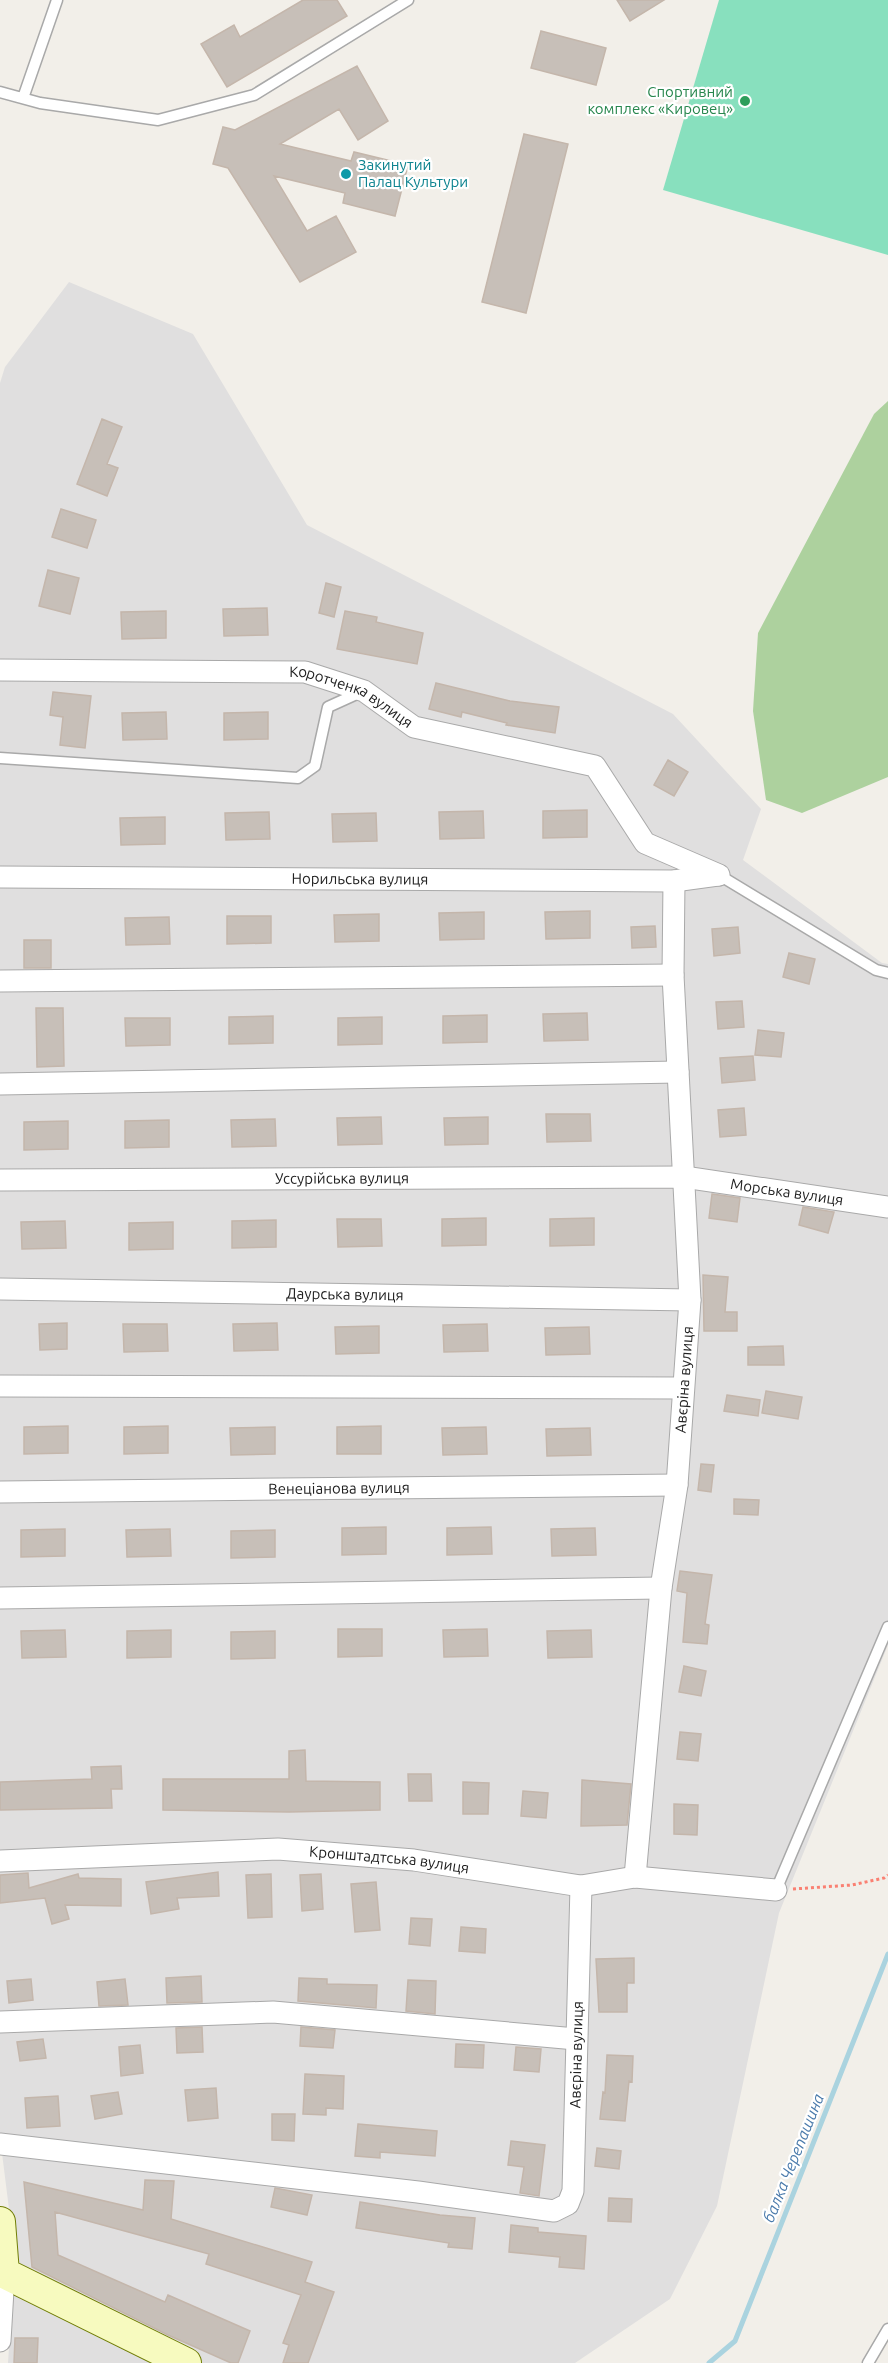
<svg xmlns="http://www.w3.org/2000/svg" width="888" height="2363" font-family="Ubuntu,sans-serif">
	<rect width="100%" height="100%" fill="#f2efe9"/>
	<path fill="#e0dfdf" d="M 69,282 L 193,334 L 307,525 L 673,714 L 761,809 L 743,860 L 882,963 L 888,964 L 888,1645 L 779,1913 L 717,2206 L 670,2299 L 575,2363 L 8,2363 L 15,2257 L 0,2137 L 0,383 L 5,367 Z"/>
	<path fill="#add19e" d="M 888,401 L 888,777 L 802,813 L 766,800 L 753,711 L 758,633 L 874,414 Z"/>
	<path fill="#88e0be" d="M 719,0 L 888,0 L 888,255 L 663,190 Z"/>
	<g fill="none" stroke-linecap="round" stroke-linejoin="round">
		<path stroke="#aad3df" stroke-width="5" d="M 709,2363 L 735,2341 L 888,1954"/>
	</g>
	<path fill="#c7bfb8" stroke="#c4b6ab" stroke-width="1.5" d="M 303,0 L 337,0 L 347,16 L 227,87 L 201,44 L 234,25 L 240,37 Z
		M 617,0 L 664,0 L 630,21 Z
		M 541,31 L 606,48 L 596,85 L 531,68 Z
		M 357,66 L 388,121 L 358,140 L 339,109 L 280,144 L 351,161 L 354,152 L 408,165 L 395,216 L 343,203 L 345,193 L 274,176 L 307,231 L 336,216 L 356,252 L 300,282 L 228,168 L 213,164 L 223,127 L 235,130 Z
		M 524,134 L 568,144 L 526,313 L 482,302 Z
		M 102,419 L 122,427 L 107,464 L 118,468 L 107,496 L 77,484 Z
		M 61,509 L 96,520 L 87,548 L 52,537 Z
		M 48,570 L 79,578 L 70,614 L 39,606 Z
		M 326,583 L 341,587 L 334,617 L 319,613 Z
		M 267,608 L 268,635 L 224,636 L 223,609 Z
		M 166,611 L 166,638 L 122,639 L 121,612 Z
		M 345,611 L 377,617 L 376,622 L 423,633 L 417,664 L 337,649 Z
		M 436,683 L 510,701 L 559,707 L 555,733 L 506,725 L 507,723 L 462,712 L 461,717 L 429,709 Z
		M 53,692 L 91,696 L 85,748 L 60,745 L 63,717 L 50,715 Z
		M 166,712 L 167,739 L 123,740 L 122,713 Z
		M 268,712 L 268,739 L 224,740 L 224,713 Z
		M 668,760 L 688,772 L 674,796 L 654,785 Z
		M 587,810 L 587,837 L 543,838 L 543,811 Z
		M 483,811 L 484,838 L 440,839 L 439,812 Z
		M 269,812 L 270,839 L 226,840 L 225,813 Z
		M 376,813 L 377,841 L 333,842 L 332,814 Z
		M 165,817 L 165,844 L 121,845 L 120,818 Z
		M 590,911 L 590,938 L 546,939 L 545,912 Z
		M 484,912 L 484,939 L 440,940 L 439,913 Z
		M 379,914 L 379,941 L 335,942 L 334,915 Z
		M 227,916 L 271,916 L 271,943 L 227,944 Z
		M 169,917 L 170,944 L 126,945 L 125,918 Z
		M 655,926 L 656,947 L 632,948 L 631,927 Z
		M 738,927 L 740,953 L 714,956 L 712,929 Z
		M 24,940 L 51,940 L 51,968 L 24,968 Z
		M 789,953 L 815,959 L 809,984 L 783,977 Z
		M 742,1001 L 744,1027 L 718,1029 L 716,1002 Z
		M 36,1008 L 63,1008 L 64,1066 L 37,1067 Z
		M 587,1013 L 588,1040 L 544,1041 L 543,1014 Z
		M 487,1015 L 487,1042 L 443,1043 L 443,1016 Z
		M 273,1016 L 273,1043 L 229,1044 L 229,1017 Z
		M 382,1017 L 382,1044 L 338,1045 L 338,1018 Z
		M 125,1018 L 170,1018 L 170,1045 L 126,1046 Z
		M 758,1030 L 784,1033 L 781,1057 L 755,1055 Z
		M 753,1056 L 755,1080 L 722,1083 L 720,1058 Z
		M 744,1108 L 746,1135 L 720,1137 L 718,1110 Z
		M 546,1114 L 590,1114 L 591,1141 L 547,1142 Z
		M 381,1117 L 382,1144 L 338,1145 L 337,1118 Z
		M 488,1117 L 488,1144 L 445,1145 L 444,1118 Z
		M 275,1119 L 276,1146 L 232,1147 L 231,1120 Z
		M 169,1120 L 169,1147 L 125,1148 L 125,1121 Z
		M 68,1121 L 68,1149 L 24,1150 L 24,1122 Z
		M 712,1194 L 740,1198 L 737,1222 L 709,1218 Z
		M 803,1207 L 834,1212 L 828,1233 L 799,1225 Z
		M 486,1218 L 486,1245 L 442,1246 L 442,1219 Z
		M 594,1218 L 594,1245 L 550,1246 L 550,1219 Z
		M 337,1219 L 381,1219 L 382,1246 L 338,1247 Z
		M 276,1220 L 276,1247 L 232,1248 L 232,1221 Z
		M 65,1221 L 66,1248 L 22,1249 L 21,1222 Z
		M 173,1222 L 173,1249 L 129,1250 L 129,1223 Z
		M 703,1275 L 728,1277 L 725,1312 L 737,1312 L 737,1331 L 704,1331 Z
		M 67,1323 L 67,1349 L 40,1350 L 39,1324 Z
		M 277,1323 L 278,1350 L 234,1351 L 233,1324 Z
		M 123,1324 L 167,1324 L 168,1351 L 124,1352 Z
		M 487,1324 L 488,1351 L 444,1352 L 443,1325 Z
		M 379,1326 L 379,1353 L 336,1354 L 335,1327 Z
		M 589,1327 L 590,1354 L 546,1355 L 545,1328 Z
		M 783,1346 L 784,1365 L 748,1365 L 748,1347 Z
		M 766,1391 L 802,1397 L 798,1419 L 762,1413 Z
		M 727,1395 L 760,1400 L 758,1416 L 724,1411 Z
		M 68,1426 L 68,1453 L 24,1454 L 24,1427 Z
		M 168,1426 L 168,1453 L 124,1454 L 124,1427 Z
		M 381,1426 L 381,1454 L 337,1454 L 337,1427 Z
		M 275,1427 L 275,1454 L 231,1455 L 230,1428 Z
		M 486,1427 L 487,1454 L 443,1455 L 442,1428 Z
		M 590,1428 L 591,1455 L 547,1456 L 546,1429 Z
		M 701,1464 L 714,1465 L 711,1492 L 698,1490 Z
		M 734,1499 L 759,1500 L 758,1515 L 734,1514 Z
		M 386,1527 L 386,1554 L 342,1555 L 342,1528 Z
		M 491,1527 L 492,1554 L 447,1555 L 447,1528 Z
		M 595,1528 L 596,1555 L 552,1556 L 551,1529 Z
		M 65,1529 L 65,1556 L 21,1557 L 21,1530 Z
		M 170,1529 L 171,1556 L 127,1557 L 126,1530 Z
		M 275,1530 L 275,1557 L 231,1558 L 231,1531 Z
		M 680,1571 L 712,1575 L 705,1624 L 709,1625 L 707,1644 L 683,1642 L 687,1593 L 677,1591 Z
		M 338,1629 L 382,1629 L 382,1656 L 338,1657 Z
		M 487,1629 L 488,1656 L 444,1657 L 443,1630 Z
		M 65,1630 L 66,1657 L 22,1658 L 21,1631 Z
		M 171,1630 L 171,1657 L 127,1658 L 127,1631 Z
		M 591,1630 L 592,1657 L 548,1658 L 547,1631 Z
		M 275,1631 L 275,1658 L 231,1659 L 231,1632 Z
		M 684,1666 L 706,1671 L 701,1696 L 679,1692 Z
		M 680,1732 L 701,1734 L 698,1761 L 677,1759 Z
		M 305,1750 L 306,1781 L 380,1782 L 380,1810 L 289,1812 L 163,1810 L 163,1779 L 289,1779 L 289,1751 Z
		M 121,1766 L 122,1789 L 111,1789 L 112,1808 L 0,1810 L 0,1782 L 92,1779 L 91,1767 Z
		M 408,1774 L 431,1774 L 432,1801 L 409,1801 Z
		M 582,1780 L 631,1784 L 627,1825 L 581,1826 Z
		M 463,1782 L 489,1783 L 488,1814 L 463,1814 Z
		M 523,1791 L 548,1793 L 546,1818 L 521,1816 Z
		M 674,1804 L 698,1805 L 697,1835 L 674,1834 Z
		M 218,1872 L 219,1896 L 177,1898 L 179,1909 L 151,1914 L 146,1882 Z
		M 28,1873 L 29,1888 L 78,1874 L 79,1878 L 121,1879 L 121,1906 L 65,1905 L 69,1919 L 52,1924 L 45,1898 L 0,1903 L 0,1875 Z
		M 271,1874 L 272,1917 L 248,1918 L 246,1875 Z
		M 321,1874 L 323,1909 L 302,1911 L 300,1875 Z
		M 376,1882 L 380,1930 L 355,1932 L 351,1884 Z
		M 411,1918 L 432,1919 L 430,1946 L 409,1944 Z
		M 461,1927 L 486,1929 L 485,1953 L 459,1951 Z
		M 634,1958 L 634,1983 L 627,1983 L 627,2012 L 599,2012 L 596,1959 Z
		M 201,1976 L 202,2002 L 167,2003 L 166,1978 Z
		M 299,1978 L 327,1979 L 327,1984 L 377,1985 L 376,2008 L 298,2001 Z
		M 31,1979 L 33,2000 L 9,2003 L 7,1981 Z
		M 125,1979 L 128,2005 L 99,2006 L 97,1982 Z
		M 408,1980 L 436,1981 L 435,2014 L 406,2011 Z
		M 202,2027 L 203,2052 L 177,2053 L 176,2028 Z
		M 301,2027 L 335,2030 L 333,2048 L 300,2046 Z
		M 43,2039 L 46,2058 L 20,2061 L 17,2042 Z
		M 456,2044 L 484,2045 L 483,2068 L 455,2067 Z
		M 140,2045 L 143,2073 L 121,2076 L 119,2047 Z
		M 516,2047 L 541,2049 L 539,2072 L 514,2070 Z
		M 607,2055 L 633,2056 L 632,2082 L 629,2081 L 625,2121 L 600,2119 L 603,2092 L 605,2093 Z
		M 305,2074 L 344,2076 L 343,2109 L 326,2108 L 326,2115 L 303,2114 Z
		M 216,2088 L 218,2118 L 188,2121 L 185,2090 Z
		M 118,2092 L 122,2114 L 95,2119 L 91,2096 Z
		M 58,2096 L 60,2126 L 27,2128 L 25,2098 Z
		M 272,2114 L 295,2114 L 294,2141 L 272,2140 Z
		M 358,2124 L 437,2131 L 435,2156 L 380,2152 L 380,2158 L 355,2156 Z
		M 511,2141 L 545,2145 L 539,2196 L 520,2193 L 524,2167 L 508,2165 Z
		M 597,2148 L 621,2151 L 619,2169 L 595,2166 Z
		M 145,2180 L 174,2181 L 171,2219 L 312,2262 L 305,2282 L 334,2292 L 308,2363 L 283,2363 L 289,2345 L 283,2343 L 301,2295 L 206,2264 L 209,2254 L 55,2212 L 58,2255 L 165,2302 L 168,2295 L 250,2331 L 238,2363 L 231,2363 L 168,2335 L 32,2267 L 24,2182 L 143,2210 Z
		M 275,2188 L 312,2195 L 307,2215 L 271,2207 Z
		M 609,2198 L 632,2199 L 631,2222 L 608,2221 Z
		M 360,2202 L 440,2215 L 475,2218 L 472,2249 L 448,2247 L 449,2243 L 356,2228 Z
		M 511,2225 L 538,2228 L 538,2232 L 586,2236 L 584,2269 L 559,2267 L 560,2257 L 509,2252 Z
		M 15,2338 L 38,2338 L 37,2363 L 14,2363 Z"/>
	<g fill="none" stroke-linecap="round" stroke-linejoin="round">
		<defs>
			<path id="lane" d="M 0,92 L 40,103 L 158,120 L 254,95 L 408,0
				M 23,98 L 57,0
				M 0,758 L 298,778 L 315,766 L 328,707 L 361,692
				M 719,875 L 876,970 L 888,973
				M 776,1890 L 888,1627
				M 868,2363 L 888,2329"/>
			<g id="street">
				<path id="s1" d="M 0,670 L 305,672 L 364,691 L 414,727 L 595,766 L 645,843 L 719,875"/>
				<path id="s2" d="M 0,877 L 674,881 L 718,875"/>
				<path d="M 0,981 L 673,975"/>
				<path d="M 0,1084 L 678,1072"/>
				<path id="s3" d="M 0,1180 L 684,1177 L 888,1207"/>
				<path id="s4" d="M 0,1289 L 690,1300"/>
				<path d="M 0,1386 L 682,1388"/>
				<path id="s5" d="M 0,1492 L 677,1485"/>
				<path d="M 0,1598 L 661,1588"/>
				<path id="s6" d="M 0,1861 L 278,1849 L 414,1860 L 581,1886 L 635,1877 L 776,1890"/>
				<path id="s7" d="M 635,1877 L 661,1588 L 677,1485 L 690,1300 L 673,975 L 674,881"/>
				<path d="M 0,2022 L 273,2012 L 576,2039"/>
				<path id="s8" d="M 0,2144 L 418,2192 L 554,2211 L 568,2204 L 573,2191 L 581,1886"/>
				<path d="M 0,2271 L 4,2273 L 0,2341"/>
			</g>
			<path id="secondary" d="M 0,2222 L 4,2273 L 186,2363"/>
		</defs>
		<use href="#lane" stroke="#a9a9a9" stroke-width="13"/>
		<use href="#street" stroke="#a9a9a9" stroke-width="23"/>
		<use href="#secondary" stroke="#707d05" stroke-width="32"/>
		<path stroke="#fa8072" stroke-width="3" stroke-dasharray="3 3" stroke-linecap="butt" d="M 793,1889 L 852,1885 L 884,1878 L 888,1875"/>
		<use href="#lane" stroke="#fff" stroke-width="10"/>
		<use href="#street" stroke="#fff" stroke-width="21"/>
		<use href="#secondary" stroke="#f7fabf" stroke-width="30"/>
	</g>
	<circle fill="#2e9e5b" stroke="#fff" stroke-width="2" cx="745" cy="101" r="6"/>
	<circle fill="#0f9aa8" stroke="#fff" stroke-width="2" cx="346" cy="174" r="6"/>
	<g text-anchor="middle" stroke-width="4.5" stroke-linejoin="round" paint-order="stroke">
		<g font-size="15" fill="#27864d" stroke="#fff" text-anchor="end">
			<text x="733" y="97">Cпортивний<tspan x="733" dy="17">комплекс «Кировец»</tspan></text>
		</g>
		<g font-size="15" fill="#0d838f" stroke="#fff" text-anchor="start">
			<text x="358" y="170">Закинутий<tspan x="358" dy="17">Палац Культури</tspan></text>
		</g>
		<g font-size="15" fill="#222" stroke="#fff">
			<text dy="5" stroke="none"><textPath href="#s1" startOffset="357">Коротченка вулиця</textPath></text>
			<text dy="5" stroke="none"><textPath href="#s2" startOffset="360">Норильська вулиця</textPath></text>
			<text dy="5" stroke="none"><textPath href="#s3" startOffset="342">Уссурійська вулиця</textPath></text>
			<text dy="5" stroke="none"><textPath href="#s3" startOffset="788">Морська вулиця</textPath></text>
			<text dy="5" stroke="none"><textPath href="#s4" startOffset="345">Даурська вулиця</textPath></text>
			<text dy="5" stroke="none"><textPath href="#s7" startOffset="500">Авєріна вулиця</textPath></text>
			<text dy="5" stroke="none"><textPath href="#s5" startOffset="339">Венеціанова вулиця</textPath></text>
			<text dy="5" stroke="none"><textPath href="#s6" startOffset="390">Кронштадтська вулиця</textPath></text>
			<text dy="5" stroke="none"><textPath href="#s8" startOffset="724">Авєріна вулиця</textPath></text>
		</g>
		<g font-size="16" font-style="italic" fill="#4a7aab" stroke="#fff">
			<text transform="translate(793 2158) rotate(-68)" y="6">балка Черепашина</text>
		</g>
	</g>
</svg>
